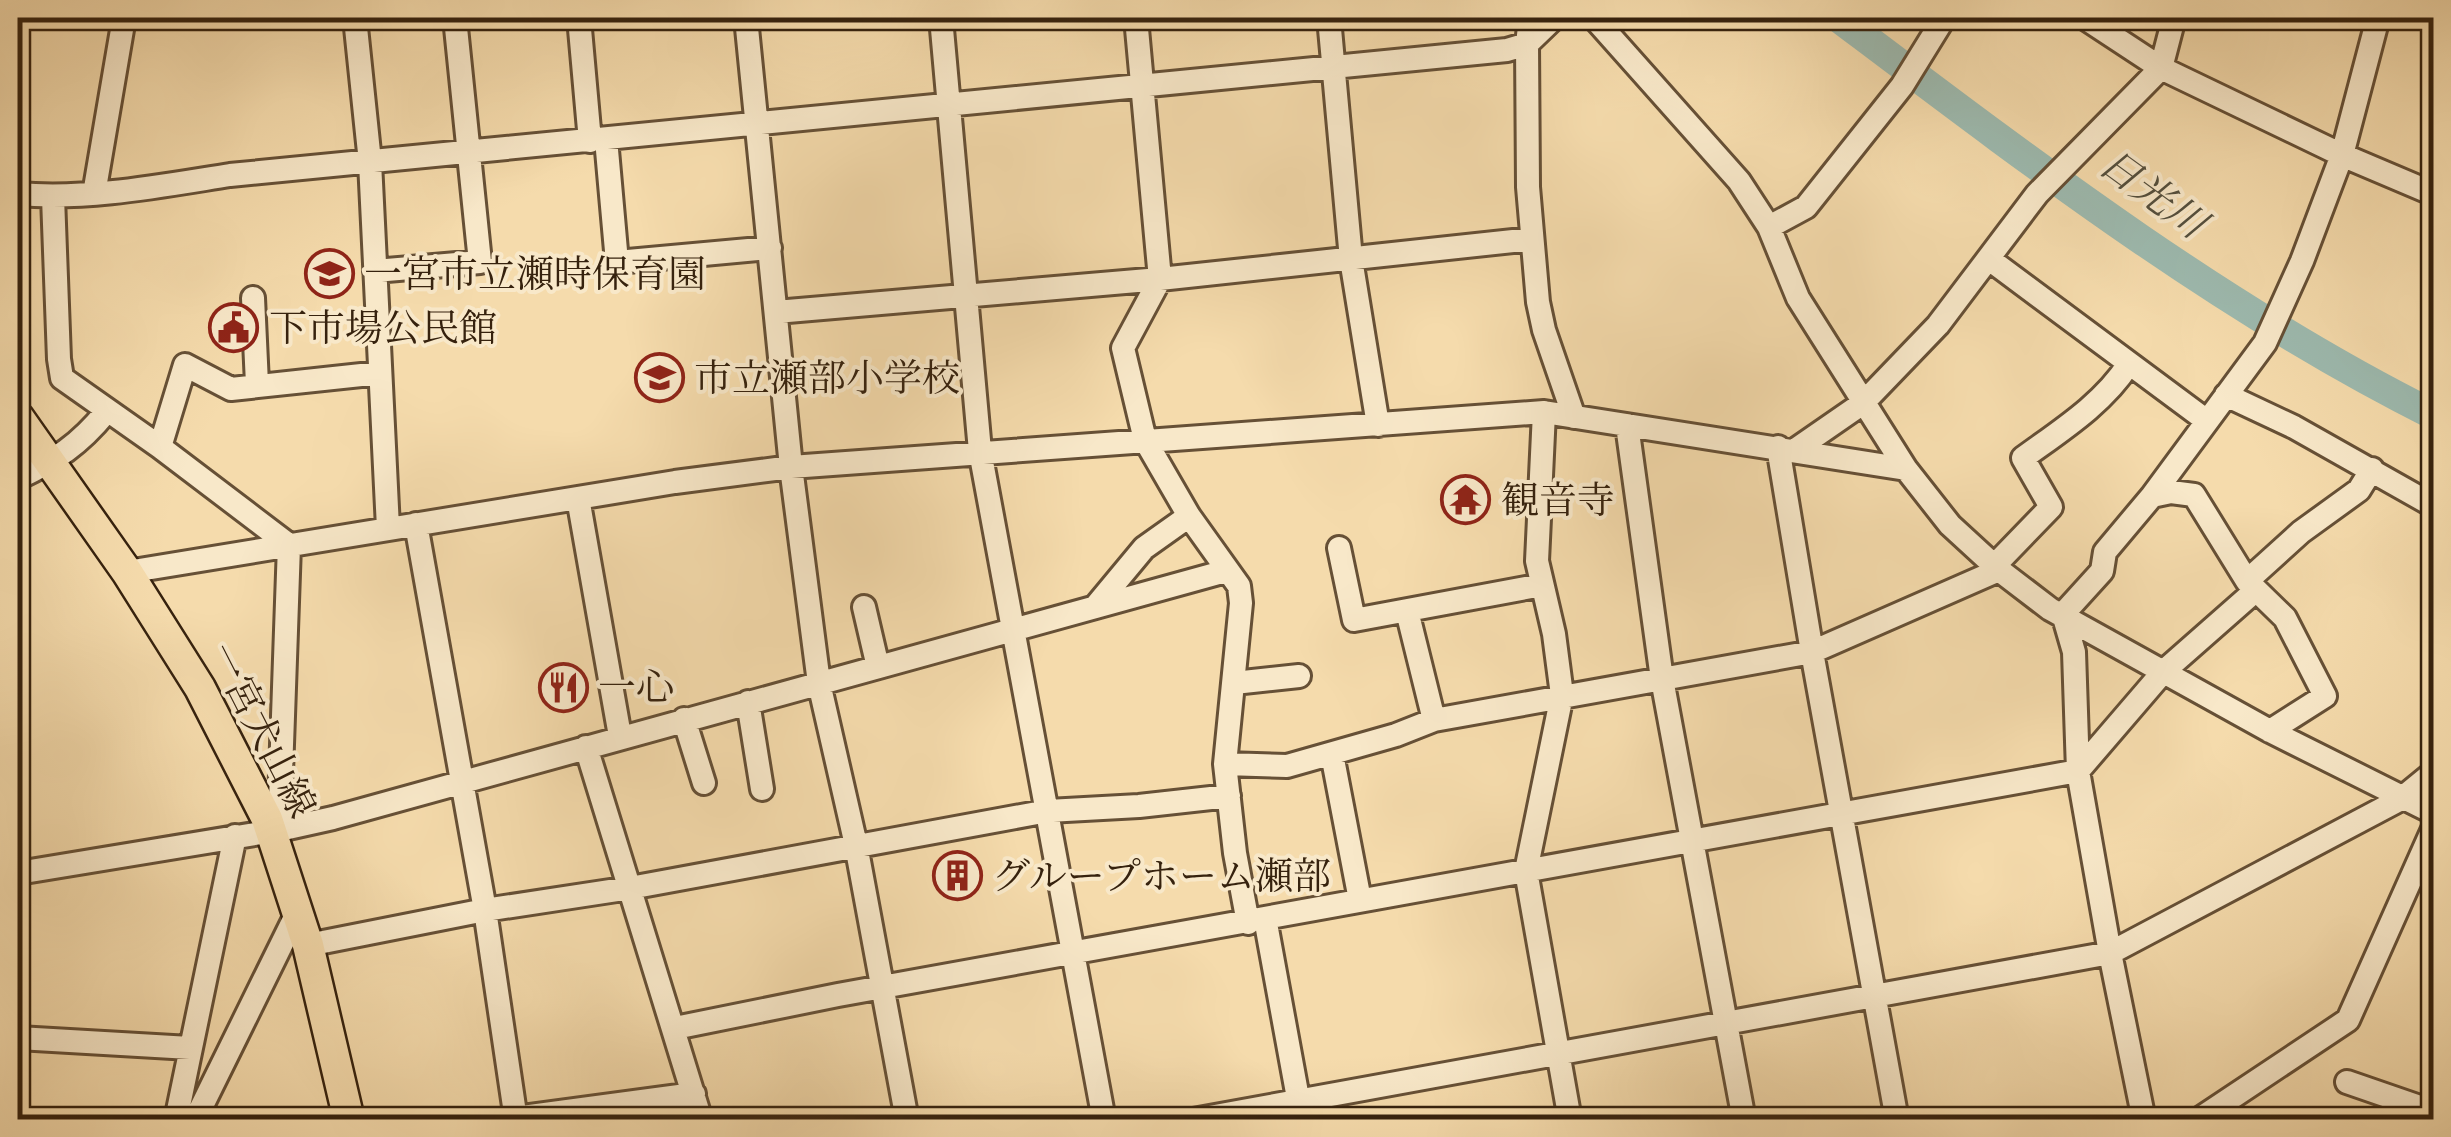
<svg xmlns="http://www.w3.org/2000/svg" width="2451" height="1137" font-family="'Libre Bodoni','Noto Serif JP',serif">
	<rect width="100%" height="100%" fill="#f5dbac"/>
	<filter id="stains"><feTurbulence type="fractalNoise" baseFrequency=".002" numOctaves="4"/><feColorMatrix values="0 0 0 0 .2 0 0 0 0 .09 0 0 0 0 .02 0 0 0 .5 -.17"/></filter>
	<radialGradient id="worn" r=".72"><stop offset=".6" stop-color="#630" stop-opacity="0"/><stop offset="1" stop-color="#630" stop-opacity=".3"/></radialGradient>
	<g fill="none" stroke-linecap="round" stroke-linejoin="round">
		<path stroke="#9dbaaf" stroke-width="30" d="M 1839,18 C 2026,159 2223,310 2434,415"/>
		<defs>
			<path id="minor" d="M 355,18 L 370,162 L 388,528
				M 579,18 L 590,141
				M 746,18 L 791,467 L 819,683 L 856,845 L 907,1120
				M 941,18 L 980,451 L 1104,1120
				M 1136,18 L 1160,279 L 1123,348 L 1145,440 L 1189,516 L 1239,586 L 1241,603 L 1225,764 L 1235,853 L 1248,923
				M 1329,18 L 1351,259 L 1378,425
				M 1530,18 L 1527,44 L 1528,187 L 1538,302 L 1544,330 L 1574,417
				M 1594,18 L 1739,181 L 1769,227 L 1798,298 L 1906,469
				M 2085,18 L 2161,68 L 2342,155 L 2434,194
				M 2428,18 L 2434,19
				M 606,139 L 617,262 L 770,248
				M 18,194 C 88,200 160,186 230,175 L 1507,50 L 1527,44 L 1554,18
				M 94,194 L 124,18
				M 53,197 L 59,359 L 62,378 L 160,447 L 289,545 L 279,830
				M 1769,227 L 1806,207 L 1902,86 L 1944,18
				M 1989,259 L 2207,421
				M 375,271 L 480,262 L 455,18
				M 253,298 L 257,384
				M 776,312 L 1160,279 L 1532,239
				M 2226,395 L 2294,427 L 2434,506
				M 1544,412 L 1537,561 L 1554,634 L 1562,695 L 1526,871 L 1570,1120
				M 1627,425 L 1662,679 L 1744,1120
				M 160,447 L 185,365 L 231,389 L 380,373
				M 1778,447 L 1812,652 L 1897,1120
				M 1795,450 L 1863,403 L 1938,325 L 2037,194 L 2161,68 L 2174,18
				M 18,478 C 56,460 79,445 106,412
				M 2152,496 L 2265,343 L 2302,261 L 2342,155 L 2378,18
				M 578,498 L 620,736
				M 416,524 L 485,910 L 516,1120
				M 1339,548 L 1354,620 L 1542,585
				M 1995,565 L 2051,507 L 2023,458 C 2060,431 2103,404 2128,365
				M 127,572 L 675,482 L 791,467 L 1544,412 L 1906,469 L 1950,525 L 1999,570 L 2050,609 L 2270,731 L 2434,813
				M 2247,581 L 2301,532 L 2359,490 L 2372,469
				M 864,607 L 878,667
				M 1095,607 L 1144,548 L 1189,516
				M 1407,611 L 1434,720
				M 1234,683 L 1299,676
				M 748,702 L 762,789
				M 684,719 L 704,783
				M 586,747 L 701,1120
				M 1332,754 L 1360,900
				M 1225,764 L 1287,766 L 1396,735 L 1434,720 L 1812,652 L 1999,570
				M 18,873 L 279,830 L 333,818 L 1226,571
				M 1265,918 L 1302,1120
				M 308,945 L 485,910 L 630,888 L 1048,811 L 1139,806 L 1229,796
				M 675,1028 L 838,995 L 2078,771 L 2163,672 L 2255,591
				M 18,1038 L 190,1048
				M 2347,1082 L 2434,1112
				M 176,1120 L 235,836
				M 195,1120 L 298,911
				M 500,1120 L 694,1094
				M 1193,1120 L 2110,953 L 2401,799 L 2434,772
				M 2144,1120 L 2110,953 L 2078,771 L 2074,652 L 2063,614 L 2102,571 L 2105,552 L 2152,496 L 2171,492 L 2194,495 L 2247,581 L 2285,618 L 2325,696 L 2270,731
				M 2198,1120 L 2348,1020 L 2434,827"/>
			<path id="major" d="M 18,417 L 127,572 L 200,688 L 267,819 L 308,945 L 349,1120"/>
		</defs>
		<use href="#minor" stroke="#665036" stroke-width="28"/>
		<use href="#major" stroke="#36220e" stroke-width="35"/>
		<use href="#minor" stroke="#f8e8c9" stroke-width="22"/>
		<use href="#major" stroke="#f5dbac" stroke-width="30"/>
	</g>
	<defs>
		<symbol id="school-ring" viewBox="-11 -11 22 22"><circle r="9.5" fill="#f8e8c9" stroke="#8f2418" stroke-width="1.5"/><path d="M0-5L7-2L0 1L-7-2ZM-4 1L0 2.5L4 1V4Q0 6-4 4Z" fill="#8f2418"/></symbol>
		<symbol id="civic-ring" viewBox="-11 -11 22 22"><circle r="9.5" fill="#f8e8c9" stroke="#8f2418" stroke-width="1.5"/><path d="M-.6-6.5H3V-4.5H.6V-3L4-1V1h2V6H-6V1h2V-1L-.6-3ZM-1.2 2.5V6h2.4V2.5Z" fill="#8f2418"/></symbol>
		<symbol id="temple-ring" viewBox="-11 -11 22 22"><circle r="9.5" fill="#f8e8c9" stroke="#8f2418" stroke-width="1.5"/><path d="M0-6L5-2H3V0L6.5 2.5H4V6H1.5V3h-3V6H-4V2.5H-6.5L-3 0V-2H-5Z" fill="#8f2418"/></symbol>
		<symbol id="restaurant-ring" viewBox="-11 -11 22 22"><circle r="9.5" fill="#f8e8c9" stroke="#8f2418" stroke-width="1.5"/><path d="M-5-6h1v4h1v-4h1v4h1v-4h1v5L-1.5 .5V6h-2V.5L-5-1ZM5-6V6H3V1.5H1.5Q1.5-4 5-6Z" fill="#8f2418"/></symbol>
		<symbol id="building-ring" viewBox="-11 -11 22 22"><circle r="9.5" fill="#f8e8c9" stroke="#8f2418" stroke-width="1.5"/><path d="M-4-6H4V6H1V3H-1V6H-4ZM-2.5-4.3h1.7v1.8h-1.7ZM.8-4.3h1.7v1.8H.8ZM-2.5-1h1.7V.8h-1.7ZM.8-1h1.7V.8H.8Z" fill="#8f2418"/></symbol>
	</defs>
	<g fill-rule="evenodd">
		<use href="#school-ring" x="302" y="246" width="55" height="55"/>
		<use href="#civic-ring" x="206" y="300" width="55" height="55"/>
		<use href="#school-ring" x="632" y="350" width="55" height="55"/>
		<use href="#temple-ring" x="1438" y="472" width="55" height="55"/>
		<use href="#restaurant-ring" x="536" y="660" width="55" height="55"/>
		<use href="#building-ring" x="930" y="848" width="55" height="55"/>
	</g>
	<g text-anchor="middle" stroke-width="8" stroke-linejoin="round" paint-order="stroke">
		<g font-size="38" fill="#36220e" stroke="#f8e8c9" text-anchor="start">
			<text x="364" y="287">一宮市立瀬時保育園</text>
			<text x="269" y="341">下市場公民館</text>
			<text x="694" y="391">市立瀬部小学校</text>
			<text x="1501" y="513">観音寺</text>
			<text x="598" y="700">一心</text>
			<text x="992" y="889">グループホーム瀬部</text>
		</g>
		<g font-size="38" fill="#36220e" stroke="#f8e8c9">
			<text transform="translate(262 730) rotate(63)" y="13">一宮犬山線</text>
		</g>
		<g font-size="40" font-style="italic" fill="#55503e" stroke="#f8e8c9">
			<text transform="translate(2153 193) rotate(36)" y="14">日光川</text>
		</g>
	</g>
	<rect width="2451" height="1137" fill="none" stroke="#f5dbac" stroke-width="60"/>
	<rect x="20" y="20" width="2411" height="1097" fill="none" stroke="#36220e" stroke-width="5"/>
	<rect x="30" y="30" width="2391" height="1077" fill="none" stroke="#36220e" stroke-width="2.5"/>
	<rect width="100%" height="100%" filter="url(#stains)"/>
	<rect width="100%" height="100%" fill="url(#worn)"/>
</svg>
